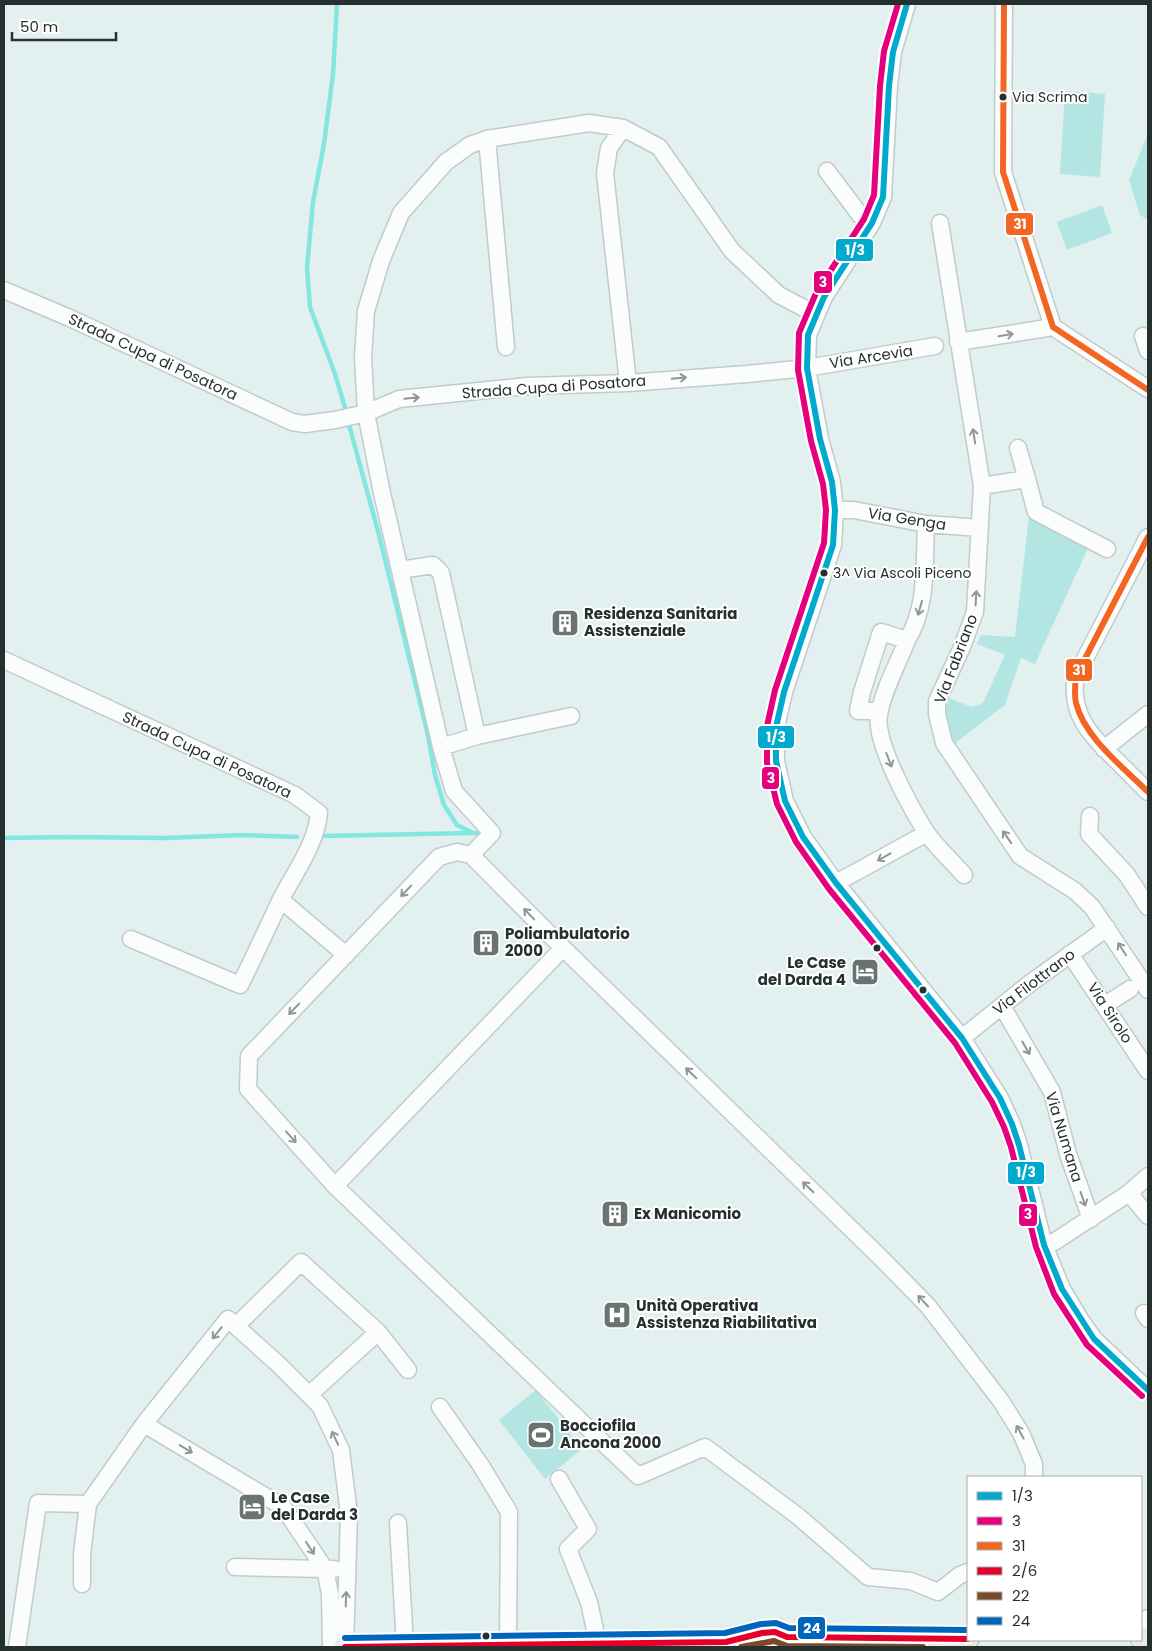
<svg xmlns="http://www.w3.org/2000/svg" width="1152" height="1651" font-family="Poppins,sans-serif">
	<rect width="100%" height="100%" fill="#e2f0ef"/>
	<path fill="#b3e6e2" d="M 1065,91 L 1105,94 L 1100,177 L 1060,174 Z
		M 1148,134 L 1148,220 L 1140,215 L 1129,180 Z
		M 1102,205 L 1112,233 L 1067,250 L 1057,222 Z
		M 1029,516 L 1088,548 L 1035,664 L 1021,658 L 1005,705 L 955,743 C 942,722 943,721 949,698 L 972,707 L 983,703 L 1005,655 L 977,644 L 981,635 L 1015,637 Z
		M 536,1390 L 582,1449 L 545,1479 L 499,1420 Z"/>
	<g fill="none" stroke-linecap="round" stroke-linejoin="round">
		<path stroke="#84e6e0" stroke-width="4.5" d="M 337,4 L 333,74 L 324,144 L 313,202 L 307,268 L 310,307 L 335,374 L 347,414
			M 348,421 L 379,535 L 428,735 L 435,775 L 444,805 L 457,825 L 473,833 L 478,833
			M 321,836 L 472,833
			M 4,838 L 68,837 L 165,838 L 244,835 L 297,837"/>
		<defs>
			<path id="minor" d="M 907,4 L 893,52 L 889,86 L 883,197 L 872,223 L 824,297 L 808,335 L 807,368 L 820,439 L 832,482 L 835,510 L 833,545 L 784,692 L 776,727 L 776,761 L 785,801 L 803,837 L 836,883 L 962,1038 L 1000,1098 L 1012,1124 L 1019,1145 L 1044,1245 L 1062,1289 L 1080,1319 L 1094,1339 L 1148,1390
				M 1004,4 L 1003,172 L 1053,327 L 1148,389
				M 623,128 L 609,148 L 605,173 L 628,383
				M 487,139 L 506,347
				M 827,171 L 860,215 L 872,223
				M 940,223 L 982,486 L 975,612 L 962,647 L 937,701 L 937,714 L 944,743 L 1020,856 L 1075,891 L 1092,907 L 1148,990
				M 4,290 L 72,319 L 292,422 L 305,424 L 335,420 L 366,413 L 399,399 L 527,386 L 628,383 L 747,374 L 807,368 L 935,346
				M 1143,336 L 1148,351
				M 958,342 L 1053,327
				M 1018,448 L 1027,479
				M 982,486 L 1027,479 L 1036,512 L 1107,549
				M 835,510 L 854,510 L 926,524 L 980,528
				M 926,524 C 924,562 928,607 907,640 C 898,664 883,690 879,715 C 874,742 911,808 926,832 C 936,847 952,861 964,875
				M 1148,537 L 1076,676 C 1069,713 1090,735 1115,759 C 1126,770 1137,781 1148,792
				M 400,570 L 433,565 L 441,573 L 477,736
				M 4,660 L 295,795 L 319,813 C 316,845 294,873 280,901 C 267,929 254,957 240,985 L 131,939
				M 880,711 L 858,711 L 862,692 L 881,632 L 907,640
				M 441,747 L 477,736 L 571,716
				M 1104,749 L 1148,714
				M 1090,816 L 1089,834 L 1127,875 L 1148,907
				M 471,855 L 492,833 L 454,791 L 441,747 L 382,493 L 366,413 L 363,357 L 366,311 L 381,261 L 401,213 L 446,162 L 470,145 L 487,139 L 589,123 L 623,128 L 659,147 L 732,251 L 779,295 L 815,314
				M 836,883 L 927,833
				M 281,900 L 346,955
				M 1070,954 L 1148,1071
				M 1105,1005 L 1130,989
				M 1002,1006 L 1052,1092 L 1068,1154 L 1091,1219
				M 962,1038 L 1029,984 L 1107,928
				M 335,1186 L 248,1089 L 249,1056 L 439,857 L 457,852 L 471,855 L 563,948
				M 1129,1193 L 1148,1216
				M 1054,1242 L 1129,1193 L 1148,1176
				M 1144,1313 L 1148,1319
				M 236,1326 L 301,1262 L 378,1332 L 309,1395
				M 378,1332 L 408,1370
				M 440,1407 L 480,1464 L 509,1512 L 508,1645
				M 144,1424 L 283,1507 L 325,1569
				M 559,1479 L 588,1529 L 568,1549 L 589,1602 L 598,1644
				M 398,1523 L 405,1646
				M 235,1567 L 325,1569
				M 968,1572 L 960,1575 L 938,1592 L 911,1581 L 868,1577 L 799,1517 L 705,1447 L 638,1476 L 335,1186 L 563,948 L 882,1259 L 928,1306 L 1001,1401 L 1021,1433 L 1034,1464 L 1034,1477
				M 82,1584 L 82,1554 L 88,1504 L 144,1424 L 228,1319 L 278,1364 L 320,1406 L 341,1450 L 349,1514 L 345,1647
				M 1141,1637 L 1148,1618
				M 17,1647 L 38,1503 L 88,1504
				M 331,1647 L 330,1594 L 325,1569 L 334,1569"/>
			<path id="major" d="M 775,1632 L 787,1637 L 968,1639
				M 1141,1638 L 1146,1647
				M 345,1647 L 726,1642 L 776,1643 L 787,1637"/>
		</defs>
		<use href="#minor" stroke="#c0cbca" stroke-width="19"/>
		<use href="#major" stroke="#c5cccc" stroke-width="24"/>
		<use href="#minor" stroke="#fbfdfd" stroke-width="16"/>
		<use href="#major" stroke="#ede9e6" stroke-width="21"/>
		<defs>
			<path id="bus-1" d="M 907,4 L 893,52 L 889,86 L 883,197 L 872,223 L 824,297 L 808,335 L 807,368 L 820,439 L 832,482 L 835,510 L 833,545 L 784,692 L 776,727 L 776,761 L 785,801 L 803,837 L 836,883 L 962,1038 L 1000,1098 L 1012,1124 L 1019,1145 L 1044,1245 L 1062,1289 L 1094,1339 L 1148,1390"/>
			<path id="bus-2" d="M 898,4 L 884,51 L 880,86 L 874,195 L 864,219 L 816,293 L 799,333 L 798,370 L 811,441 L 823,484 L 826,510 L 824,543 L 775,690 L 767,726 L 767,763 L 777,804 L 796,842 L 829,889 L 955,1043 L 992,1102 L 1004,1127 L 1011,1147 L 1036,1247 L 1054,1294 L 1087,1345 L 1142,1396"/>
			<path id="bus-3" d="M 1004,4 L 1003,172 L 1053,327 L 1148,390
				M 1148,537 L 1076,676 C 1075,685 1074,694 1076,703 C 1084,737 1124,768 1148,792"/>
			<path id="bus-4" d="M 345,1647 L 726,1642 L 762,1633 L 775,1632 L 787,1637 L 968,1639"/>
			<path id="bus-5" d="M 741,1647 L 774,1641 L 787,1646 L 923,1647"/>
			<path id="bus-6" d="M 345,1638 L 725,1633 L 761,1624 L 776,1623 L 789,1628 L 968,1630"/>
		</defs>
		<use href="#bus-1" stroke="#fff" stroke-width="10"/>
		<use href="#bus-2" stroke="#fff" stroke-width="10"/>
		<use href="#bus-3" stroke="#fff" stroke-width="10"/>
		<use href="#bus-4" stroke="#fff" stroke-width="10"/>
		<use href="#bus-5" stroke="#fff" stroke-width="10"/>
		<use href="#bus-6" stroke="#fff" stroke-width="10"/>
		<use href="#bus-1" stroke="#00a9ce" stroke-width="6"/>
		<use href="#bus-2" stroke="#e5007d" stroke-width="6"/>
		<use href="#bus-3" stroke="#f26522" stroke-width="6"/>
		<use href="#bus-4" stroke="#e4002b" stroke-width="6"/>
		<use href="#bus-5" stroke="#7a4b2a" stroke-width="6"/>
		<use href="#bus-6" stroke="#0065bd" stroke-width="6"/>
	</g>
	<defs><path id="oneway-shaft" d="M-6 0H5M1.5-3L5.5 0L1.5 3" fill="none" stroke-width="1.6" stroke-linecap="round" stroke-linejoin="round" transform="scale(1.25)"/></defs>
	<g stroke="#909696">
		<use href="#oneway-shaft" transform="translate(1006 335) rotate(-9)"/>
		<use href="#oneway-shaft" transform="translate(679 378) rotate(-5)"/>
		<use href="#oneway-shaft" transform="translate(412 398) rotate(-6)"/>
		<use href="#oneway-shaft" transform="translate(974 436) rotate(-99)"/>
		<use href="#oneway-shaft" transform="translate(976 598) rotate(-87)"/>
		<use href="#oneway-shaft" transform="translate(920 608) rotate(106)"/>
		<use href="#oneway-shaft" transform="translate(889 760) rotate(69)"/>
		<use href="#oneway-shaft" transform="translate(1007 837) rotate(-125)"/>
		<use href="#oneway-shaft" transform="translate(884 857) rotate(151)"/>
		<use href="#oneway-shaft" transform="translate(406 891) rotate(134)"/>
		<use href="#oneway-shaft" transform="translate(529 914) rotate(-134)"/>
		<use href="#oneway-shaft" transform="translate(1122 949) rotate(-123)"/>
		<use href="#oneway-shaft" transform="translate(294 1009) rotate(134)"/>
		<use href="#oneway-shaft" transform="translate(1026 1048) rotate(60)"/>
		<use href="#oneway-shaft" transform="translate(691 1073) rotate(-136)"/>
		<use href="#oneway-shaft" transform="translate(291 1137) rotate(48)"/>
		<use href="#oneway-shaft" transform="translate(808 1187) rotate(-136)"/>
		<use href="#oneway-shaft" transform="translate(1083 1199) rotate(71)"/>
		<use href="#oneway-shaft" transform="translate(923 1301) rotate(-133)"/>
		<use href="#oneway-shaft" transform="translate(217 1333) rotate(129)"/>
		<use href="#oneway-shaft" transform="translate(1020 1432) rotate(-119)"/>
		<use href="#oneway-shaft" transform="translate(335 1438) rotate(-115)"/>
		<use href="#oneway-shaft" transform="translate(186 1449) rotate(31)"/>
		<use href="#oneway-shaft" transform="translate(310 1548) rotate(56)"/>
		<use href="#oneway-shaft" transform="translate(346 1599) rotate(-88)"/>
	</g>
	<defs>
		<symbol id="building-square" viewBox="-11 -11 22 22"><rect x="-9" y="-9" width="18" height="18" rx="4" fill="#687372" stroke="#fff"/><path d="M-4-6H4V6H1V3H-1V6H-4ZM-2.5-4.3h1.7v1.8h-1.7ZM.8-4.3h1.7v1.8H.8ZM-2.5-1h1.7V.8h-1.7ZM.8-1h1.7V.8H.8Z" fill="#fff"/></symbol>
		<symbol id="hotel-square" viewBox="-11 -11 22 22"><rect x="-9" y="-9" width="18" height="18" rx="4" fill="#687372" stroke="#fff"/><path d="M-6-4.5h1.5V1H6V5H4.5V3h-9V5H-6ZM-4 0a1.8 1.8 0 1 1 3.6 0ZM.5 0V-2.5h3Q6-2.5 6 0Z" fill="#fff"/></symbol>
		<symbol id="hospital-square" viewBox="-11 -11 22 22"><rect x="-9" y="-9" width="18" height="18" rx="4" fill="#687372" stroke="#fff"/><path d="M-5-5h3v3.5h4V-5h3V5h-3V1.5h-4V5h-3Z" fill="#fff"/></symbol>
		<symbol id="stadium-square" viewBox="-11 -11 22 22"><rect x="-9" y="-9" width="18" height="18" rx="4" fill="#687372" stroke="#fff"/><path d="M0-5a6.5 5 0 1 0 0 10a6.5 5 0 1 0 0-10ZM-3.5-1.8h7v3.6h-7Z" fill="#fff"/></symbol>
	</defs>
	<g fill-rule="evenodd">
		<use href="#building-square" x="549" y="607" width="32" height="32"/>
		<use href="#building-square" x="470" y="927" width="32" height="32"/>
		<use href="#hotel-square" x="849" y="956" width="32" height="32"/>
		<use href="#building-square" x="599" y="1198" width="32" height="32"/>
		<use href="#hospital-square" x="601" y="1299" width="32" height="32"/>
		<use href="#stadium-square" x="525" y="1419" width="32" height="32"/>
		<use href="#hotel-square" x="236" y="1491" width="32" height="32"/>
	</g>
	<g fill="#26302f" stroke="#fff" stroke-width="2">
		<circle cx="1003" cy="97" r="4.5"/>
		<circle cx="824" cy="573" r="4.5"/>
		<circle cx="877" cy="948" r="4.5"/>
		<circle cx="923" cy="990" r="4.5"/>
		<circle cx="486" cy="1636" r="4.5"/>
	</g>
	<g text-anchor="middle" stroke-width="4" stroke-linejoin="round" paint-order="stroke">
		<g font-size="14" fill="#26302f" stroke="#fff" text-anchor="start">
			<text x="1012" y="102">Via Scrima</text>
			<text x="833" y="578">3^ Via Ascoli Piceno</text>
		</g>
		<g font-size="15" fill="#26302f" stroke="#fff">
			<text transform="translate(153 357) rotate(25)" y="5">Strada Cupa di Posatora</text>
			<text transform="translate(871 357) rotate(-9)" y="5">Via Arcevia</text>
			<text transform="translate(554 387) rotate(-4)" y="5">Strada Cupa di Posatora</text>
			<text transform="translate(907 519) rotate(9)" y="5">Via Genga</text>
			<text transform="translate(956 659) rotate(-69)" y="5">Via Fabriano</text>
			<text transform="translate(207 755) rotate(25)" y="5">Strada Cupa di Posatora</text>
			<text transform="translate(1034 982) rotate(-37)" y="5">Via Filottrano</text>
			<text transform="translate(1110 1013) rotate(57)" y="5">Via Sirolo</text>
			<text transform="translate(1064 1137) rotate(73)" y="5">Via Numana</text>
		</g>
		<g font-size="15" font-weight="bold" fill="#26302f" stroke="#fff" text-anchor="start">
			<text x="584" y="619">Residenza Sanitaria<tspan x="584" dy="17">Assistenziale</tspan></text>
			<text x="505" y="939">Poliambulatorio<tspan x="505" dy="17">2000</tspan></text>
			<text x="846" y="968" text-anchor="end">Le Case<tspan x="846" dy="17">del Darda 4</tspan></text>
			<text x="634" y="1219">Ex Manicomio</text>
			<text x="636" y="1311">Unità Operativa<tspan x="636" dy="17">Assistenza Riabilitativa</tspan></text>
			<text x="560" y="1431">Bocciofila<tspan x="560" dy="17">Ancona 2000</tspan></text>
			<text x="271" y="1503">Le Case<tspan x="271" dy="17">del Darda 3</tspan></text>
		</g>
	</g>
	<g stroke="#fff" stroke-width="2">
		<rect x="1005" y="212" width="29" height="24" rx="5" fill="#f26522"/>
		<rect x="835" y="238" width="39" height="24" rx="5" fill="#00a9ce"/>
		<rect x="813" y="270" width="20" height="24" rx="5" fill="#e5007d"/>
		<rect x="1065" y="658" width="28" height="24" rx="5" fill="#f26522"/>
		<rect x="757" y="725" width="38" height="24" rx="5" fill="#00a9ce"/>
		<rect x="761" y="766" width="19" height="24" rx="5" fill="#e5007d"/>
		<rect x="1007" y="1161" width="38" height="24" rx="5" fill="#00a9ce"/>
		<rect x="1018" y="1203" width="20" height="24" rx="5" fill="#e5007d"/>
		<rect x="797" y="1616" width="29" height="24" rx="5" fill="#0065bd"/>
	</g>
	<g font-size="14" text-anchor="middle" font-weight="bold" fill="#fff">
		<text x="1020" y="229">31</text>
		<text x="855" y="255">1/3</text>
		<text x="823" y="287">3</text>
		<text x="1079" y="675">31</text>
		<text x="776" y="742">1/3</text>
		<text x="771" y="783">3</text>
		<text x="1026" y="1177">1/3</text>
		<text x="1028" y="1219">3</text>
		<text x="812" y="1633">24</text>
	</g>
	<rect width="1152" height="1651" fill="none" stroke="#26302f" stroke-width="10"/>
	<rect x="967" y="1476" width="175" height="165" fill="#ffffff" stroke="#a8acac"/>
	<rect x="977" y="1492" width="25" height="8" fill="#00a9ce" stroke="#a8acac"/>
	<text x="1012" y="1501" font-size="15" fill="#26302f">1/3</text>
	<rect x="977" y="1517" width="25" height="8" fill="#e5007d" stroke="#a8acac"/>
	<text x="1012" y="1526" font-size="15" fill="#26302f">3</text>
	<rect x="977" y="1542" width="25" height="8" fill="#f26522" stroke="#a8acac"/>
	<text x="1012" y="1551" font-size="15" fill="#26302f">31</text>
	<rect x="977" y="1567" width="25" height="8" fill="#e4002b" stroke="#a8acac"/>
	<text x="1012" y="1576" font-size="15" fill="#26302f">2/6</text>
	<rect x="977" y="1592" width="25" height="8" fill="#7a4b2a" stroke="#a8acac"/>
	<text x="1012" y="1601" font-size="15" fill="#26302f">22</text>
	<rect x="977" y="1617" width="25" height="8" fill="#0065bd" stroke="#a8acac"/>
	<text x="1012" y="1626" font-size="15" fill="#26302f">24</text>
	<path d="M12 32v8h104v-8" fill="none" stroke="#26302f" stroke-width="2.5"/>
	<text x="20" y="32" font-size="15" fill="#26302f" stroke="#ffffff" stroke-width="4" paint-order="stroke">50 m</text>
</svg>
